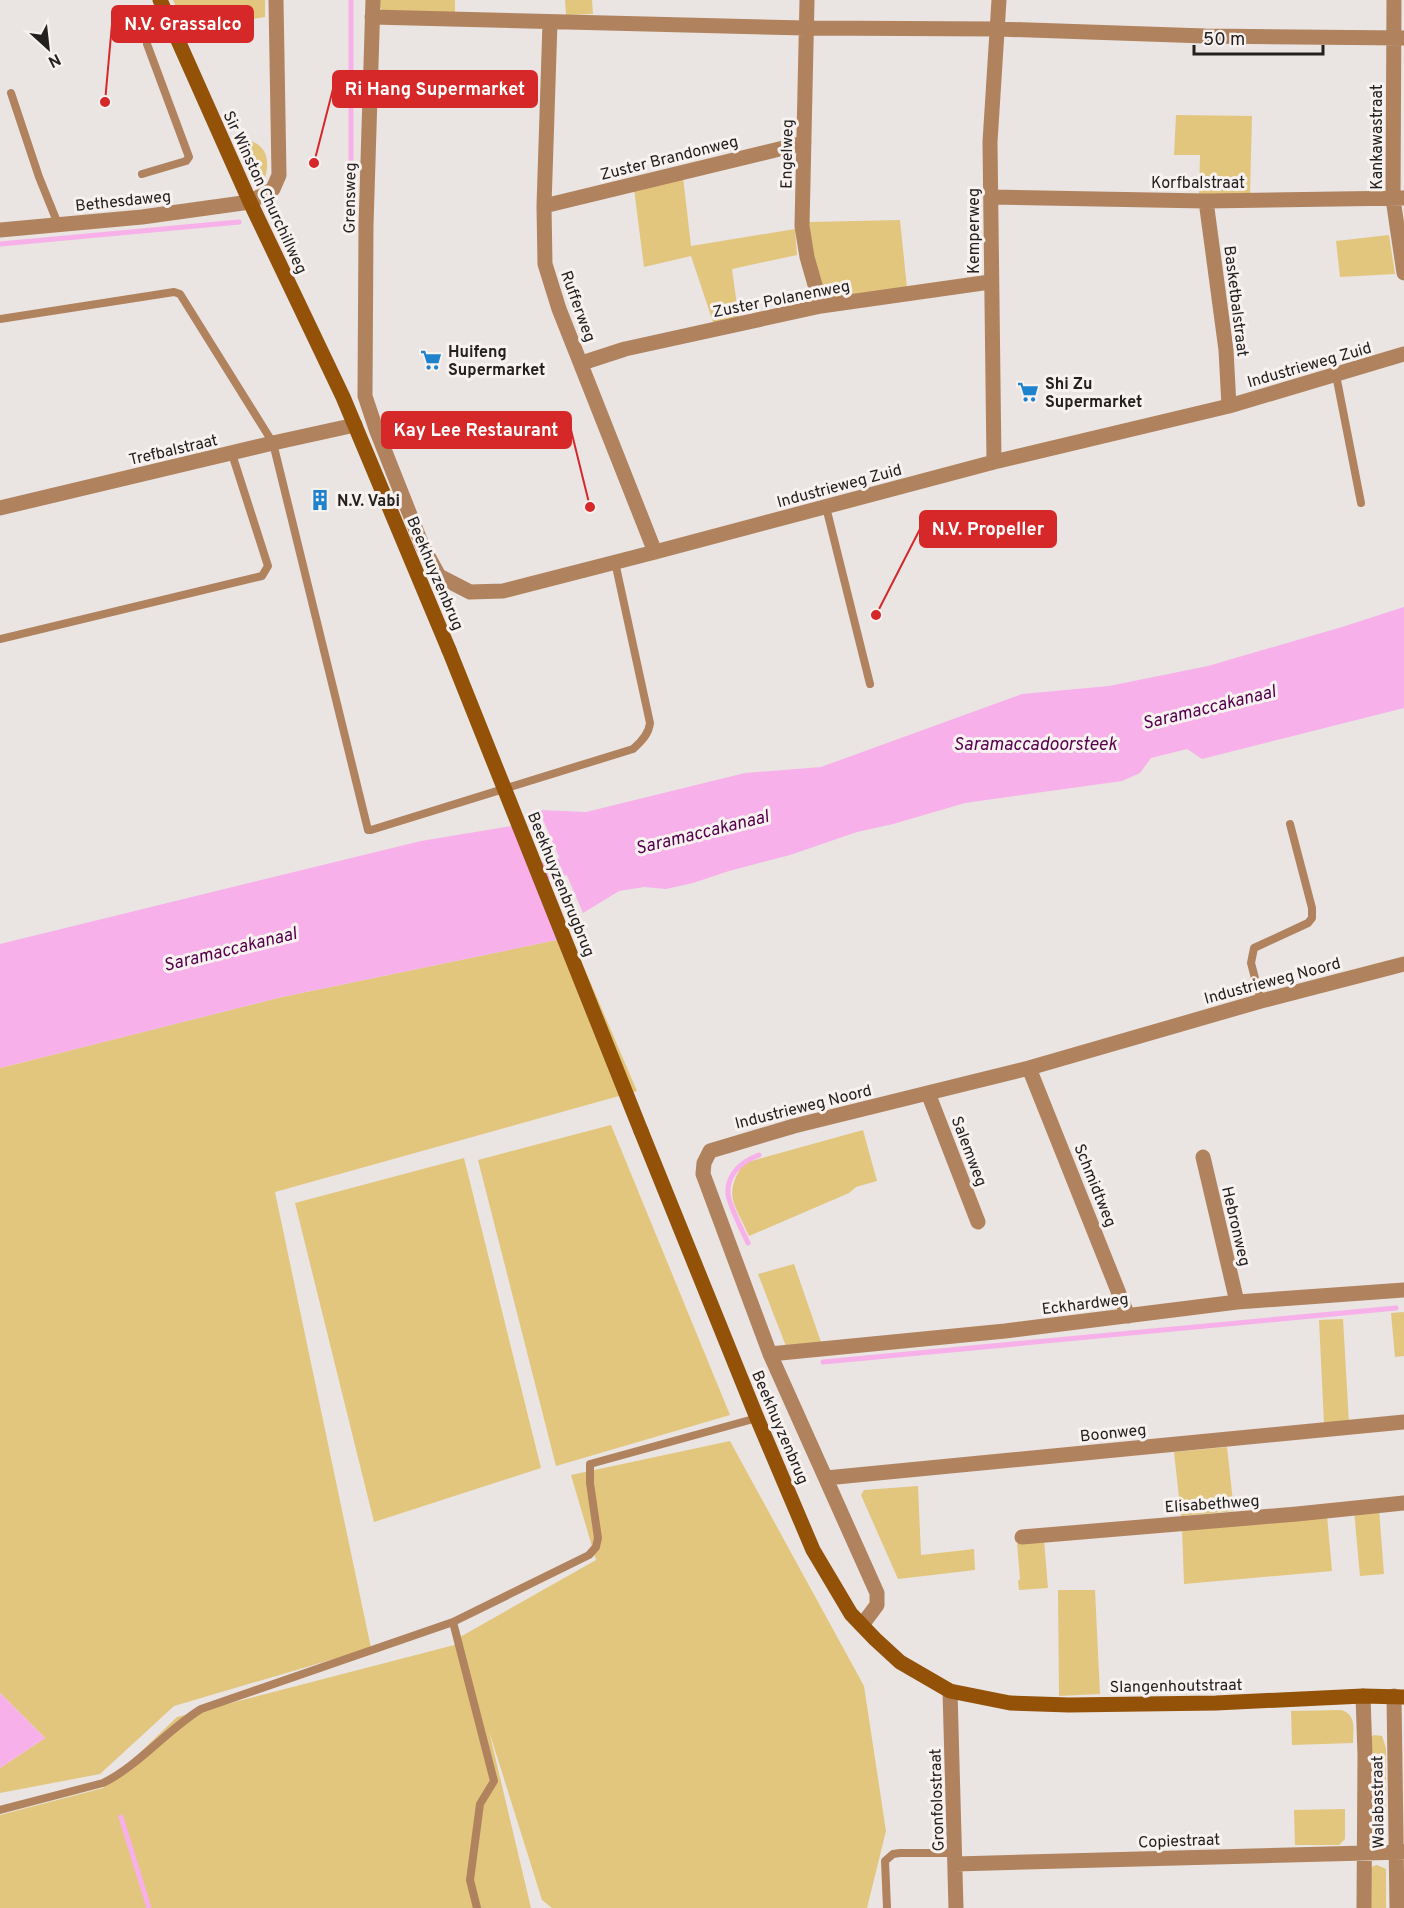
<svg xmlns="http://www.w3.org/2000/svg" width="1404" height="1908" font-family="Overpass,sans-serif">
	<rect width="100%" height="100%" fill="#eae4e3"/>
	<path fill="#e2c67e" d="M 173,0 L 265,0 L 265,17 L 186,29 Z
		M 377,0 L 455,0 L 455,13 L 382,11 Z
		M 565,0 L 592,0 L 593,14 L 566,15 Z
		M 1176,115 L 1252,116 L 1250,194 L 1199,195 L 1200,155 L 1174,155 Z
		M 247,140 C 267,144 270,161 265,178 L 255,184 L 239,150 L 241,145 Z
		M 683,177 L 691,246 L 795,229 L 797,255 L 732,269 L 739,320 L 714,325 L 691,256 L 644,267 L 634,189 Z
		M 900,220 L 907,288 L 834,299 L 827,297 L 820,289 L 808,222 Z
		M 1389,235 L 1395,274 L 1340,277 L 1336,241 Z
		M 571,937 L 637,1091 L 275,1192 L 371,1648 L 174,1706 L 100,1774 L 0,1793 L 0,1768 L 45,1738 L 0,1693 L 0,1068 L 282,997 Z
		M 611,1125 L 730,1415 L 556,1466 L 478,1160 Z
		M 863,1130 L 877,1181 L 856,1187 L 849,1193 L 749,1236 C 735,1203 722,1196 744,1163 Z
		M 464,1158 L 541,1468 L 374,1522 L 295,1203 Z
		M 794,1264 L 822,1345 L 787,1349 L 758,1274 Z
		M 1404,1312 L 1404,1356 L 1395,1357 L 1391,1313 Z
		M 1343,1319 L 1349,1423 L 1324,1424 L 1319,1320 Z
		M 730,1441 L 864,1686 L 886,1831 L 867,1908 L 552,1908 L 542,1900 L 489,1731 L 531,1908 L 0,1908 L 0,1815 L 103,1788 L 177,1717 L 462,1643 L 460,1637 L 596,1560 L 571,1475 Z
		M 1227,1447 L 1234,1511 L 1181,1516 L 1174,1452 Z
		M 918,1486 L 921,1555 L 974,1549 L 975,1570 L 898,1579 L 861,1495 L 864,1490 Z
		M 1379,1509 L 1384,1574 L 1360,1576 L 1354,1511 Z
		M 1327,1516 L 1332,1571 L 1184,1584 L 1182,1528 Z
		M 1044,1540 L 1048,1588 L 1019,1590 L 1018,1581 L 1020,1579 L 1017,1543 Z
		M 1058,1590 L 1095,1590 L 1100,1694 L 1059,1696 Z
		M 1341,1710 C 1357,1714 1353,1730 1353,1743 L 1292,1745 L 1291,1711 Z
		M 1374,1735 L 1382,1736 L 1386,1748 L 1386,1845 L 1385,1847 L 1372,1849 L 1368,1843 L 1371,1737 Z
		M 1345,1809 L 1345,1839 L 1339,1845 L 1295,1845 L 1294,1810 Z
		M 1377,1865 L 1386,1869 L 1386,1908 L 1369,1908 L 1369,1870 L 1373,1866 Z"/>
	<path fill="#f7b0e9" d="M 1404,607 L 1404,708 L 1202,759 L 1187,749 L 1151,758 L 1140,773 L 1122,781 L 965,803 L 893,824 L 857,832 L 790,855 L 729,871 L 693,883 L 666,889 L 644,887 L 619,891 L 583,913 L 539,810 L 586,812 L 745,773 L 821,767 L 1022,694 L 1109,686 L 1208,666 L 1342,627 Z
		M 512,826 L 571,937 L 282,997 L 0,1068 L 0,944 L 421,841 Z
		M 0,1693 L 45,1738 L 0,1768 Z"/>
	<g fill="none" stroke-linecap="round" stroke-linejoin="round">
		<path stroke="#f7b0e9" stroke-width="5" d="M 351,0 L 351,220
			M 0,244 L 239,222
			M 748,1243 C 743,1232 728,1203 728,1193 C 727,1173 743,1161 759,1155
			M 823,1362 L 1396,1308
			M 121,1817 L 149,1908"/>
		<path stroke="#f7b0e9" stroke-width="18" d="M 523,876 L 587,861"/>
		<path stroke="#b0835e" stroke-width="8" d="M 11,93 L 39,177 L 58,224
			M 142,174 L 186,161 L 189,157 L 147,44 C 147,30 158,26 169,20
			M 0,319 L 174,292 L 180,294 L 273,443 L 368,830 L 371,830 L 633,749 C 641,742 649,734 650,723 L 615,562
			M 1336,375 L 1361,503
			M 826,507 L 870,684
			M 0,639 L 262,576 L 268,566 L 232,454
			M 1261,1001 L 1251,963 L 1254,948 L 1308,923 L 1312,918 L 1312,908 L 1290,824
			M 453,1622 L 494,1781 L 480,1804 L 470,1880 L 477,1908
			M 0,1810 L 103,1783 C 138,1766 167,1730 201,1709 L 453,1622 L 589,1555 L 596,1547 L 598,1538 L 590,1483 L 590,1464 L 757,1418
			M 887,1908 L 885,1861 L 893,1854 L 900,1853 L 955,1853"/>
		<path stroke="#b0835e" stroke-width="15" d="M 373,0 L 366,225 L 365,396 L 376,429 L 422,545 L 439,576 L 470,592 L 503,591 L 655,552 L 994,462 L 1229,406 L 1404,354
			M 807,0 L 802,226 L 807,257 L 821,306
			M 1394,0 L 1393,199 L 1404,273
			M 372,17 L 806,28 L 998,29 L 1205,36 L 1404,38
			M 550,22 L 544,206 L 545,264 L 559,309 L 655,552
			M 991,197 L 1206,201 L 1404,198
			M 1206,201 L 1226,350 L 1229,406
			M 544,206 L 804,143
			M 0,230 L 142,217 L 250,202 L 273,189 L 279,175 L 276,0
			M 582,363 L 625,349 L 821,306 L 990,282
			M 994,462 L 990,142 L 999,0
			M 0,508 L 273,443 L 355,425
			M 1029,1068 L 1128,1316
			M 928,1093 L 978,1222
			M 1203,1157 L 1237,1302
			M 770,1354 L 1005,1331 L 1237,1302 L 1404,1290
			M 826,1478 L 1404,1422
			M 1022,1537 L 1297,1514 L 1404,1503
			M 862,1625 L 877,1605 L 877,1593 L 770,1354 L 703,1174 L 704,1163 L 710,1151 L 794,1126 L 1029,1068 L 1261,1001 L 1404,964
			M 950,1691 L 956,1908
			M 1363,1696 L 1365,1755 L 1364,1908
			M 1394,1696 L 1397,1908
			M 955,1864 L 1404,1852"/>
		<path stroke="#935208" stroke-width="15" d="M 160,0 L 250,202 L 343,397 L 449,650
			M 641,1131 L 757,1418 L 813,1550 L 851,1614 L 875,1639 L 900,1662 L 950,1691 L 1010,1703 L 1069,1705 L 1216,1703 L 1363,1696 L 1404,1697"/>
		<path stroke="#935208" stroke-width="15" d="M 449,650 L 641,1131"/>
	</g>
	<defs>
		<symbol id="supermarket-bare" viewBox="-9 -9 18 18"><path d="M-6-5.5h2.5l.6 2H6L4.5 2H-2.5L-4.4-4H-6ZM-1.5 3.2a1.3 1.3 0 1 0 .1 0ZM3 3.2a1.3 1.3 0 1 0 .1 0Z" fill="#1e82cd" stroke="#f7f1f0" stroke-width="2.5" paint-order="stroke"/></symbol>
		<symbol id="building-bare" viewBox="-9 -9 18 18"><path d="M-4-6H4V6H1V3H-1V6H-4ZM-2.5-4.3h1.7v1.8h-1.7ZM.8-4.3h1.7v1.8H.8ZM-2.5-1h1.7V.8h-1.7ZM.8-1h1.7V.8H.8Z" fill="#1e82cd" stroke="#f7f1f0" stroke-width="2.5" paint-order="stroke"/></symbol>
	</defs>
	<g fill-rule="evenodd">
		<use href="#supermarket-bare" x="416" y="345" width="30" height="30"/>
		<use href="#supermarket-bare" x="1013" y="377" width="30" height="30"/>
		<use href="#building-bare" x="305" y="485" width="30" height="30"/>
	</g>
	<g text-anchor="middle" stroke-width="6" stroke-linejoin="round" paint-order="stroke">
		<g font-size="16" fill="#232120" stroke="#f7f1f0">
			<text transform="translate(1376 137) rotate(-90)" y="6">Kankawastraat</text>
			<text transform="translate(786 154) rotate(-89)" y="6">Engelweg</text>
			<text transform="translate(669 157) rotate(-14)" y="6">Zuster Brandonweg</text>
			<text x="1198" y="188">Korfbalstraat</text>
			<text transform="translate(266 192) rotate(65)" y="6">Sir Winston Churchillweg</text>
			<text transform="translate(349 198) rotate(-89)" y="6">Grensweg</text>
			<text transform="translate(123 200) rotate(-6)" y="6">Bethesdaweg</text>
			<text transform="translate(973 231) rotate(-90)" y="6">Kemperweg</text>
			<text transform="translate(781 298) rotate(-11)" y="6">Zuster Polanenweg</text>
			<text transform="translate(1237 301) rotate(83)" y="6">Basketbalstraat</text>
			<text transform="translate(579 306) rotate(70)" y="6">Rufferweg</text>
			<text transform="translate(1309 364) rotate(-16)" y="6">Industrieweg Zuid</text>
			<text transform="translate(173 449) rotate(-13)" y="6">Trefbalstraat</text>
			<text transform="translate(839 485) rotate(-15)" y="6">Industrieweg Zuid</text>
			<text transform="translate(436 573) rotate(67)" y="6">Beekhuyzenbrug</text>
			<text transform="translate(562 884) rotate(68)" y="6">Beekhuyzenbrugbrug</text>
			<text transform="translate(1272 980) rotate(-15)" y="6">Industrieweg Noord</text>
			<text transform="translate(803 1106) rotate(-14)" y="6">Industrieweg Noord</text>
			<text transform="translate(970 1151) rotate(69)" y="6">Salemweg</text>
			<text transform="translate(1096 1185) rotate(68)" y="6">Schmidtweg</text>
			<text transform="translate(1237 1226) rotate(77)" y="6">Hebronweg</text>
			<text transform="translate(1085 1303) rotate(-7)" y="6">Eckhardweg</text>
			<text transform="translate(781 1427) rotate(67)" y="6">Beekhuyzenbrug</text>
			<text transform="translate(1113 1432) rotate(-6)" y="6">Boonweg</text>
			<text transform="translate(1212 1503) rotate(-4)" y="6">Elisabethweg</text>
			<text transform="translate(1176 1685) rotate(-1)" y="6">Slangenhoutstraat</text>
			<text transform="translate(936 1800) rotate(-92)" y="6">Gronfolostraat</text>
			<text transform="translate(1377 1802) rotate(-91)" y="6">Walabastraat</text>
			<text transform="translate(1179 1840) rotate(-2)" y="6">Copiestraat</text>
		</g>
		<g font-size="16" font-weight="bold" fill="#232120" stroke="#f7f1f0" text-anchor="start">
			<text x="448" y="357">Huifeng<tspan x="448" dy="18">Supermarket</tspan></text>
			<text x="1045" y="389">Shi Zu<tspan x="1045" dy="18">Supermarket</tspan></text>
			<text x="337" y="506">N.V. Vabi</text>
		</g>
		<g font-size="18" font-style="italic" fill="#56014d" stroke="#f7f1f0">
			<text transform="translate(1209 707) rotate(-14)" y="6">Saramaccakanaal</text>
			<text x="1035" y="750">Saramaccadoorsteek</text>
			<text transform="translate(702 832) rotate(-14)" y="6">Saramaccakanaal</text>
			<text transform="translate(230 949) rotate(-14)" y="6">Saramaccakanaal</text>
		</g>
	</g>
	<path fill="none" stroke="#d62828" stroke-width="2" d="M105 102L112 24M314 163L333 89M590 507L571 430M876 615L920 529"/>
	<g fill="#d62828" stroke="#f7f1f0" stroke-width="2">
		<circle cx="105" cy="102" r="6"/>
		<circle cx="314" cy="163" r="6"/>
		<circle cx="590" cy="507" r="6"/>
		<circle cx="876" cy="615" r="6"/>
	</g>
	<g fill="#d62828" stroke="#d62828" stroke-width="2">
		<rect x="112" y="6" width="141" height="36" rx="6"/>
		<rect x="333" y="71" width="204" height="36" rx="6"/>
		<rect x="382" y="412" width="189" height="36" rx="6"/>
		<rect x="920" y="511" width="136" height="36" rx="6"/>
	</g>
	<g font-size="18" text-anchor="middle" font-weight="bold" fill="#fff">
		<text x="183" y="30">N.V. Grassalco</text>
		<text x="435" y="95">Ri Hang Supermarket</text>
		<text x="476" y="436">Kay Lee Restaurant</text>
		<text x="988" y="535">N.V. Propeller</text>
	</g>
	<g transform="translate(48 48) rotate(153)" stroke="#f7f1f0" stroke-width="4.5" paint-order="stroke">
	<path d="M0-4.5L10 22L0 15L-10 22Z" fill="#232120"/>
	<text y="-9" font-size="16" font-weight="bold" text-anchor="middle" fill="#232120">N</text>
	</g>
	<path d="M1194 45v9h129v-9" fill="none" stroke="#232120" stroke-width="3"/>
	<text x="1203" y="45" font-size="18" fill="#232120" stroke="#f7f1f0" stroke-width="4.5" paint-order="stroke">50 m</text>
</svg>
